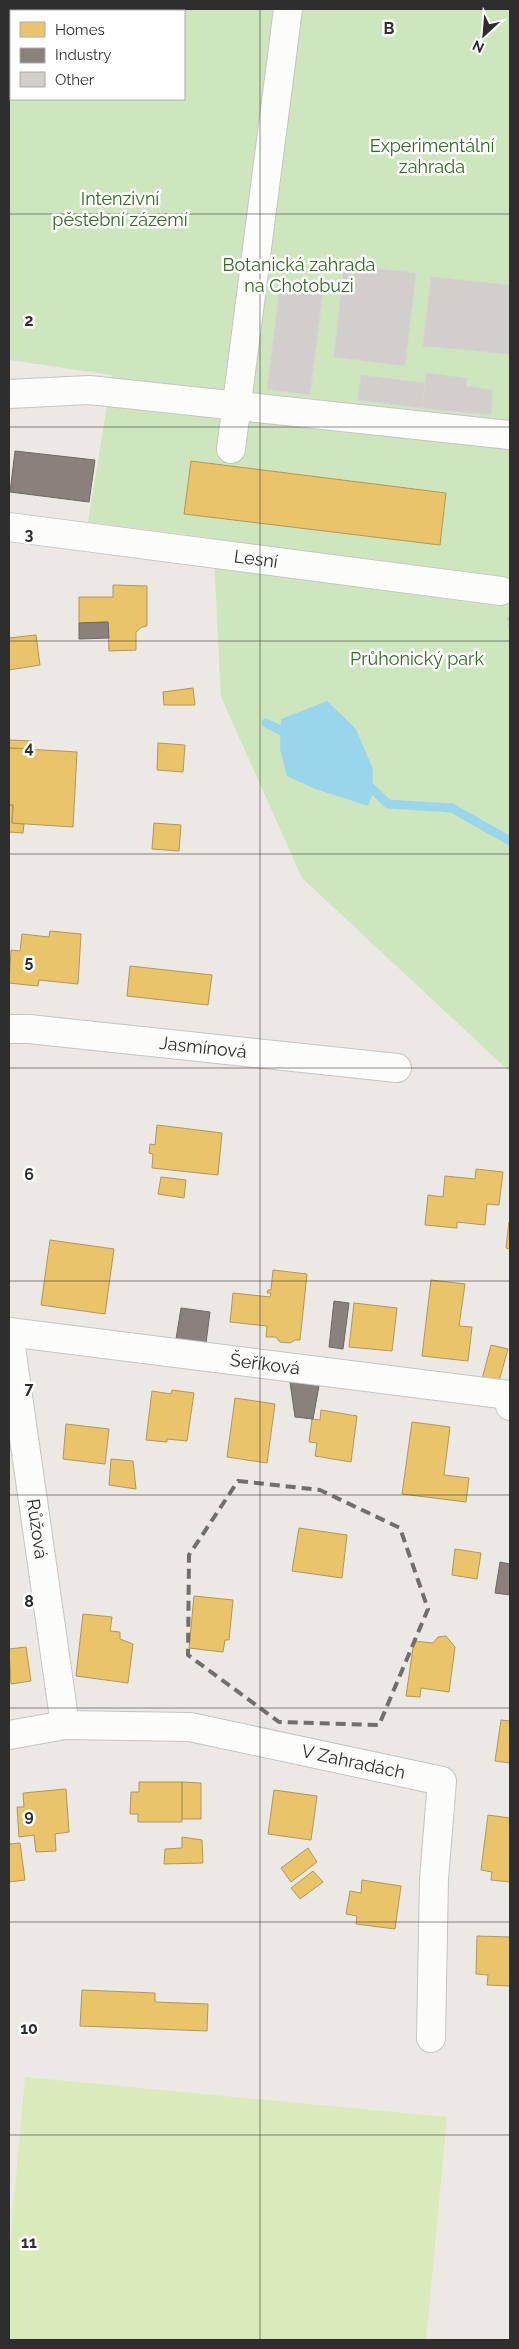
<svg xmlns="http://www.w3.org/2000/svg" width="519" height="2349" font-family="Raleway,sans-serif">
	<rect width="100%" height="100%" fill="#ece8e4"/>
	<path fill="#cee6be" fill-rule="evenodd" d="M 9,9 L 510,9 L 510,1072 L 302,878 L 221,697 L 213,538 L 88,522 L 112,375 L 9,360 ZM 11,11 L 184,11 L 184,99 L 11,99 ZM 327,702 L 356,729 L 373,769 L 368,806 L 315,789 Z"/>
	<path fill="#d9eabb" d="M 25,2077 L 447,2117 L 426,2340 L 9,2340 L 9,2253 Z"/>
	<path fill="#99d6ec" d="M 327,701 L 356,729 L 373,769 L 372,796 L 368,806 L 315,789 L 287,776 L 280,749 L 281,719 Z"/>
	<path fill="#e9c46a" stroke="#b19758" d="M 191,461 L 446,493 L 440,545 L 184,514 Z
		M 113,585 L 147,586 L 147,626 L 142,627 L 136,632 L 136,650 L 109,651 L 108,622 L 79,623 L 79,597 L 113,597 Z
		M 36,635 L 40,665 L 9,670 L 9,638 Z
		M 193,688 L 195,705 L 164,705 L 163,692 Z
		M 9,740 L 32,741 L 31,749 L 9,748 Z
		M 158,743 L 185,745 L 183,772 L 157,770 Z
		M 9,748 L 77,752 L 73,827 L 12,823 L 13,805 L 9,805 Z
		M 9,805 L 13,805 L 12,823 L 24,824 L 23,833 L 9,832 Z
		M 154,823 L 181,825 L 179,851 L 152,849 Z
		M 50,931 L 81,934 L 78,984 L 39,980 L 38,986 L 9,983 L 11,950 L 20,951 L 22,934 L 49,937 Z
		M 130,966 L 212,975 L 208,1005 L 127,996 Z
		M 157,1125 L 222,1133 L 218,1175 L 152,1168 L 153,1154 L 149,1153 L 150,1144 L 155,1145 Z
		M 476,1169 L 503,1172 L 499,1205 L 487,1204 L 485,1225 L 457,1222 L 457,1228 L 425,1225 L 428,1195 L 443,1197 L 445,1176 L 475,1179 Z
		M 161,1177 L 186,1180 L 184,1198 L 158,1194 Z
		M 509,1222 L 510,1222 L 510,1249 L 506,1248 Z
		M 50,1240 L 114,1249 L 105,1314 L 41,1305 Z
		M 273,1270 L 307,1274 L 300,1340 L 295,1340 L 290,1343 L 280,1342 L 276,1337 L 266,1337 L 267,1326 L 230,1322 L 233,1293 L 270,1297 L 271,1293 L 267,1293 L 268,1290 L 271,1290 Z
		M 431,1280 L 465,1284 L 459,1326 L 472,1327 L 468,1361 L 422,1356 Z
		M 354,1303 L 397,1308 L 392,1351 L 349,1347 Z
		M 491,1345 L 508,1349 L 499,1381 L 482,1379 Z
		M 172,1390 L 194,1393 L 187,1441 L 167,1439 L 167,1442 L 146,1440 L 152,1391 L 171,1394 Z
		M 235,1398 L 275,1404 L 267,1463 L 227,1457 Z
		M 321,1410 L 357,1416 L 351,1462 L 315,1456 L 317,1443 L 309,1442 L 312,1419 L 320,1420 Z
		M 412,1422 L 450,1427 L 444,1475 L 469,1478 L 466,1502 L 402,1494 Z
		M 66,1424 L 109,1429 L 105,1464 L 63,1459 Z
		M 111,1459 L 133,1461 L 136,1489 L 109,1485 Z
		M 299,1528 L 347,1535 L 342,1578 L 292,1571 Z
		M 455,1549 L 481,1553 L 477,1579 L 452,1575 Z
		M 194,1596 L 233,1600 L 229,1640 L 225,1640 L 223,1652 L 189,1648 Z
		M 83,1614 L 112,1617 L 110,1631 L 120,1632 L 120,1639 L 133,1644 L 128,1683 L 76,1676 Z
		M 446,1636 L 455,1647 L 449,1692 L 421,1688 L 420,1697 L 406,1696 L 414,1641 L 433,1643 L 438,1637 Z
		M 26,1647 L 31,1681 L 11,1684 L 9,1649 Z
		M 501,1720 L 510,1721 L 510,1763 L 495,1761 Z
		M 139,1782 L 182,1782 L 182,1822 L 138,1822 L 138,1814 L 130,1814 L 131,1792 L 139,1792 Z
		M 182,1782 L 201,1783 L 201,1819 L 182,1819 Z
		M 66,1789 L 69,1832 L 55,1834 L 56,1851 L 36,1852 L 34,1835 L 19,1837 L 17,1807 L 24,1807 L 23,1793 Z
		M 274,1790 L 317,1796 L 311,1840 L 268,1834 Z
		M 488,1815 L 510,1818 L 510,1882 L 491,1880 L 492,1872 L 481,1870 Z
		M 182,1837 L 202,1840 L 203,1863 L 164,1864 L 165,1849 L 182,1848 Z
		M 20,1843 L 25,1880 L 9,1882 L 9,1844 Z
		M 308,1848 L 317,1862 L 291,1882 L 281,1868 Z
		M 313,1871 L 323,1882 L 300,1899 L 291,1888 Z
		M 362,1880 L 401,1886 L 395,1929 L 356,1924 L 357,1916 L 346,1914 L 350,1891 L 361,1893 Z
		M 477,1936 L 510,1937 L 510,1986 L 487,1985 L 488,1975 L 476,1974 Z
		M 82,1990 L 155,1993 L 155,2002 L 208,2004 L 207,2031 L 80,2026 Z"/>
	<path fill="#8a817c" stroke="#6e6865" d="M 15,451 L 95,460 L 89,502 L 10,492 Z
		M 108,622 L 109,638 L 79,639 L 79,623 Z
		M 334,1301 L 349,1303 L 343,1349 L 329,1347 Z
		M 181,1308 L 210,1312 L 206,1343 L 176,1339 Z
		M 290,1382 L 319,1386 L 313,1419 L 295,1417 Z
		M 500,1562 L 510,1564 L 510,1595 L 495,1593 Z"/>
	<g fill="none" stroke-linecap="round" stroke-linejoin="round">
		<path stroke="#99d6ec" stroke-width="9" d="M 266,723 L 290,735
			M 364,781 L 388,804 L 452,808 L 510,841"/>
	</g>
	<path fill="#d1cecb" stroke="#d7d4d0" d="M 344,265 L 416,273 L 405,366 L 334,357 Z
		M 431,277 L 510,285 L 509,354 L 423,346 Z
		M 280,286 L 323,291 L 310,395 L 267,389 Z
		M 426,373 L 467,378 L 466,386 L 493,390 L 491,415 L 422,408 Z
		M 361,375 L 425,383 L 422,408 L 358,400 Z"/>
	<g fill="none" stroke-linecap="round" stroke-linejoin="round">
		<defs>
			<g id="minor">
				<path d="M 9,394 L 89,390 L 510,435"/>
				<path d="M 231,449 L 288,9"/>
				<path id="s1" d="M 9,527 L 501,591"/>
				<path id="s2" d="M 9,1029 L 29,1029 L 397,1068"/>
				<path id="s3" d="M 9,1332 L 509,1395 L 510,1406"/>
				<path id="s4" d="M 9,1333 L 65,1725"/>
				<path id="s5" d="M 9,1735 L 65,1725 L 190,1727 L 442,1781 L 434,1879 L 431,2038"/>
			</g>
		</defs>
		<use href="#minor" stroke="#c5c4c5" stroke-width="30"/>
		<path stroke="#c9c9c8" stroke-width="3" stroke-dasharray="4 2.5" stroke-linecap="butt" d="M 508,617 L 510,628"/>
		<use href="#minor" stroke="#fcfcfb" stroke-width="28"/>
	</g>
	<path fill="none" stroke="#706f6e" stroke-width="4" stroke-dasharray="10 6" stroke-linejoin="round" d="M 238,1481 L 320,1490 L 400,1528 L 428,1609 L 379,1725 L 279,1722 L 188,1655 L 189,1555 Z"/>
	<path fill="none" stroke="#2e2e2e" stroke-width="1" stroke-opacity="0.55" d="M 260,9 L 260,2340M 9,214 L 510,214M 9,427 L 510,427M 9,641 L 510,641M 9,854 L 510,854M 9,1068 L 510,1068M 9,1281 L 510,1281M 9,1495 L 510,1495M 9,1708 L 510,1708M 9,1922 L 510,1922M 9,2135 L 510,2135"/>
	<g text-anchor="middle" stroke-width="5" stroke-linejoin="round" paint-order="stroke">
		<g font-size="18" fill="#2c6e1b" stroke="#fff">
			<text x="432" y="152">Experimentální<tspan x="432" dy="21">zahrada</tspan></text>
			<text x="120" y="205">Intenzivní<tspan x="120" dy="21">pěstební zázemí</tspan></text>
			<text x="299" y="271">Botanická zahrada<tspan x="299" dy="21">na Chotobuzi</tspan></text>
			<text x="417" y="665">Průhonický park</text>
		</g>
		<g font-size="18" fill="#2e2e2e" stroke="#fff">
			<text dy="6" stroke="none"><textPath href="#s1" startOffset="249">Lesní</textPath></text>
			<text dy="6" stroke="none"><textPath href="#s2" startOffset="195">Jasmínová</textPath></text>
			<text dy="6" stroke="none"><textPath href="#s3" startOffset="258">Šeříková</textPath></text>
			<text dy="6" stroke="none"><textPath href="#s4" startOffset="198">Růžová</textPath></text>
			<text dy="6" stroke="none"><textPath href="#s5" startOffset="349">V Zahradách</textPath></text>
		</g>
	</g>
	<g font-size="16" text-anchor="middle" font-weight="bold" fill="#2e2e2e" stroke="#fff" stroke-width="5" stroke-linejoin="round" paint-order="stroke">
		<text x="389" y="34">B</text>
		<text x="29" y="326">2</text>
		<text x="29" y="540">3</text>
		<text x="29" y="753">4</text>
		<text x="29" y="967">5</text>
		<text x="29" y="1180">6</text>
		<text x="29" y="1394">7</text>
		<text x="29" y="1607">8</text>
		<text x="29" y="1821">9</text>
		<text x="29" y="2034">10</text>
		<text x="29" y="2248">11</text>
	</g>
	<rect width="519" height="2349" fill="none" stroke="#2e2e2e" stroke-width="20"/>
	<rect x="10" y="10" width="175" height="90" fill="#ffffff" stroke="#ababab"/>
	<rect x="20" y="22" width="25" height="15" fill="#e9c46a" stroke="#ababab"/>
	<text x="55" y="35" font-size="15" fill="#2e2e2e">Homes</text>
	<rect x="20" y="48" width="25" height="15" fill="#8a817c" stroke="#ababab"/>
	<text x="55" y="60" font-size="15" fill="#2e2e2e">Industry</text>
	<rect x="20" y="72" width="25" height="15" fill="#d1cecb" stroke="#ababab"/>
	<text x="55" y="85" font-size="15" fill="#2e2e2e">Other</text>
	<g transform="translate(484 35) rotate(206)" stroke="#ffffff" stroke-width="4" paint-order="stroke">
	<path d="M0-4L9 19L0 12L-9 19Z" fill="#2e2e2e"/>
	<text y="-8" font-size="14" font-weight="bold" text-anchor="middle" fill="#2e2e2e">N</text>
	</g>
</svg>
